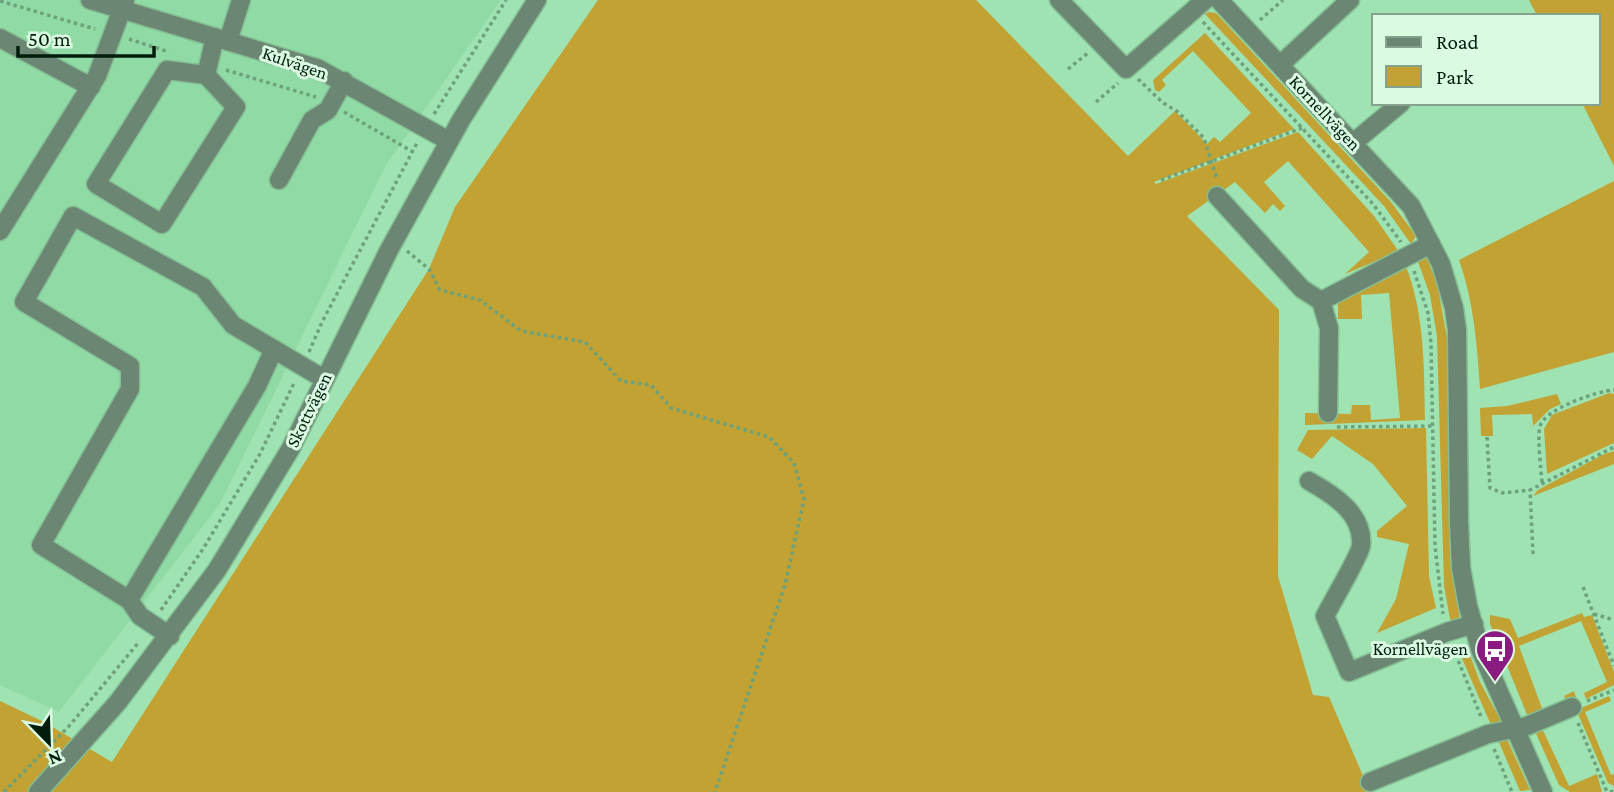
<svg xmlns="http://www.w3.org/2000/svg" width="1614" height="792" font-family="'Crimson Pro',serif">
	<rect width="100%" height="100%" fill="#a0e3b2"/>
	<path fill="#90daa5" d="M 0,0 L 501,0 L 386,165 L 220,504 L 59,712 L 0,685 Z"/>
	<path fill="#c1a233" d="M 598,0 L 976,0 L 1128,156 L 1175,111 L 1207,144 L 1214,137 L 1220,142 L 1251,113 L 1193,51 L 1162,80 L 1166,85 L 1159,92 L 1155,90 L 1153,80 L 1205,33 L 1294,129 L 1154,182 L 1156,184 L 1298,132 L 1374,216 L 1397,249 L 1395,253 L 1345,274 L 1369,252 L 1288,161 L 1264,182 L 1285,206 L 1280,211 L 1273,204 L 1265,213 L 1235,182 L 1187,216 L 1279,310 L 1278,576 L 1313,695 L 1329,697 L 1370,792 L 0,792 L 0,701 L 44,722 L 112,762 L 429,269 L 455,207 Z
		M 1529,0 L 1614,0 L 1614,166 L 1582,103 L 1598,103 L 1598,16 L 1537,16 Z
		M 1209,12 L 1216,13 L 1391,202 L 1416,236 L 1411,244 L 1384,206 L 1205,14 Z
		M 1614,181 L 1614,352 L 1480,389 C 1477,345 1474,302 1459,260 Z
		M 1426,257 L 1437,282 L 1447,338 L 1450,557 L 1460,620 L 1454,623 L 1450,619 L 1444,586 L 1437,336 L 1430,295 L 1417,259 Z
		M 1406,266 C 1425,316 1424,368 1425,420 L 1305,425 L 1305,413 L 1351,414 L 1352,405 L 1370,405 L 1371,420 L 1400,418 L 1389,293 L 1361,295 L 1362,319 L 1338,319 L 1338,299 Z
		M 1609,393 L 1614,394 L 1614,443 L 1547,474 L 1544,429 L 1552,415 Z
		M 1557,394 L 1561,404 L 1550,409 L 1533,426 L 1532,414 L 1492,415 L 1493,436 L 1481,436 L 1480,408 L 1507,406 Z
		M 1426,428 L 1429,576 L 1436,608 L 1377,633 L 1396,599 L 1409,544 L 1377,537 L 1377,531 L 1407,506 L 1373,464 L 1332,436 L 1312,459 L 1297,450 L 1308,430 Z
		M 1614,451 L 1614,464 L 1533,496 L 1538,490 L 1602,455 Z
		M 1582,613 L 1584,617 L 1592,615 L 1614,672 L 1614,685 L 1586,699 L 1584,693 L 1607,682 L 1581,621 L 1519,646 L 1543,711 L 1561,705 L 1566,700 L 1564,696 L 1574,691 L 1577,700 L 1528,717 L 1490,624 L 1490,615 L 1510,619 L 1518,638 Z
		M 1463,645 L 1467,647 L 1480,682 L 1495,710 L 1498,711 L 1501,721 L 1491,725 L 1457,647 Z
		M 1609,696 L 1611,701 L 1585,712 L 1611,775 L 1614,774 L 1614,786 L 1608,783 L 1578,714 L 1581,708 Z
		M 1541,726 L 1569,786 L 1597,774 L 1602,792 L 1570,792 L 1559,785 L 1534,729 Z
		M 1506,737 L 1530,790 L 1520,791 L 1498,740 Z"/>
	<g fill="none" stroke-linecap="round" stroke-linejoin="round">
		<defs>
			<path id="minor" d="M 90,0 L 317,68 L 449,141
				M 1059,0 L 1126,69 L 1205,0
				M 1219,0 L 1411,206 L 1441,264 L 1454,308 L 1457,330 L 1459,522 L 1461,568 L 1468,606 L 1480,649 L 1543,792
				M 0,38 L 91,87
				M 228,41 L 241,0
				M 1280,65 L 1350,0
				M 206,75 L 167,70 L 96,184 L 162,224 L 236,107 L 206,75 L 215,37
				M 1353,143 L 1401,103
				M 279,180 L 312,120 L 328,110 L 344,81
				M 1217,196 L 1302,289 L 1321,301
				M 0,231 L 97,76 L 125,1
				M 274,349 L 257,386 L 129,600 L 41,545 L 130,389 L 130,366 L 24,302 L 73,216 L 203,287 L 233,325 L 324,379
				M 1328,413 L 1329,328 L 1321,301 L 1431,244
				M 1309,481 C 1334,495 1364,514 1361,546 C 1359,557 1332,602 1325,616 L 1349,672 L 1447,632 L 1474,624
				M 129,600 L 140,616 L 170,636
				M 1370,782 L 1488,734 L 1527,726 L 1572,707
				M 38,792 L 118,702 L 217,570 L 291,448 L 389,250 L 461,120 L 537,0"/>
		</defs>
		<use href="#minor" stroke="#84bf94" stroke-width="21"/>
		<path stroke="#6da27c" stroke-width="3.5" stroke-dasharray="3.5 3.5" stroke-linecap="butt" d="M 0,1 L 95,29
			M 1260,20 L 1283,0
			M 1203,22 L 1373,204 L 1401,242
			M 129,39 L 169,52
			M 1068,69 L 1088,53
			M 226,70 L 316,97
			M 1138,79 L 1162,102 L 1178,112 L 1204,138 L 1217,179
			M 1096,102 L 1118,83
			M 344,112 L 413,152
			M 434,114 L 506,0
			M 1161,180 L 1302,128
			M 407,251 L 429,269 L 440,290 L 480,300 L 521,331 L 585,342 L 621,381 L 651,385 L 671,408 L 769,437 L 794,463 L 804,499 L 785,585 L 715,792
			M 1414,271 L 1428,313 L 1431,344 L 1435,546 L 1443,614
			M 309,352 L 322,322 L 418,141
			M 1337,427 L 1433,426
			M 1487,437 L 1490,488 L 1503,493 L 1530,490
			M 1542,482 C 1541,470 1537,437 1540,426 C 1545,409 1597,391 1614,390
			M 1533,554 L 1530,490 L 1614,447
			M 1583,587 L 1614,666
			M 161,610 L 203,549 L 260,454 L 295,381
			M 1594,614 L 1614,620
			M 1453,648 L 1482,719
			M 1587,701 L 1614,690
			M 1578,723 L 1607,792
			M 1494,749 L 1512,792
			M 4,792 L 70,725 L 139,642
			M 1610,792 L 1614,791"/>
		<use href="#minor" stroke="#6b8672" stroke-width="18"/>
	</g>
	<defs>
		<symbol id="bus-pin" viewBox="-11 -11 22 30"><path d="M0 17L-7.5 6A9.5 9.5 0 1 1 7.5 6Z" fill="#8a1b80" stroke="#dafbe2"/><path d="M-5-6H5V4H4V6H2V4H-2V6H-4V4H-5ZM-3.5-4V0h7V-4ZM-3.5 1.2v1.5H-2V1.2ZM2 1.2v1.5H3.5V1.2Z" fill="#fff"/></symbol>
	</defs>
	<g fill-rule="evenodd">
		<use href="#bus-pin" x="1473" y="627" width="44" height="60"/>
	</g>
	<g text-anchor="middle" stroke-width="6" stroke-linejoin="round" paint-order="stroke">
		<g font-size="18" fill="#031d0c" stroke="#dafbe2">
			<text transform="translate(295 63) rotate(19)" y="6">Kulvägen</text>
			<text transform="translate(1325 113) rotate(47)" y="6">Kornellvägen</text>
			<text transform="translate(309 410) rotate(-64)" y="6">Skottvägen</text>
		</g>
		<g font-size="18" fill="#031d0c" stroke="#dafbe2" text-anchor="end">
			<text x="1468" y="655">Kornellvägen</text>
		</g>
	</g>
	<rect x="1372" y="14" width="228" height="91" fill="#dafbe2" stroke="#84a28c" stroke-width="2"/>
	<rect x="1386" y="37" width="35" height="10" fill="#6b8672" stroke="#84a28c" stroke-width="2"/>
	<text x="1436" y="49" font-size="21" fill="#031d0c">Road</text>
	<rect x="1386" y="66" width="35" height="21" fill="#c1a233" stroke="#84a28c" stroke-width="2"/>
	<text x="1436" y="84" font-size="21" fill="#031d0c">Park</text>
	<g transform="translate(49 743) rotate(157)" stroke="#dafbe2" stroke-width="5" paint-order="stroke">
	<path d="M0-5L12 26L0 18L-12 26Z" fill="#031d0c"/>
	<text y="-10" font-size="19" font-weight="bold" text-anchor="middle" fill="#031d0c">N</text>
	</g>
	<path d="M18 46v10h136v-10" fill="none" stroke="#031d0c" stroke-width="3.5"/>
	<text x="28" y="46" font-size="21" fill="#031d0c" stroke="#dafbe2" stroke-width="5" paint-order="stroke">50 m</text>
</svg>
